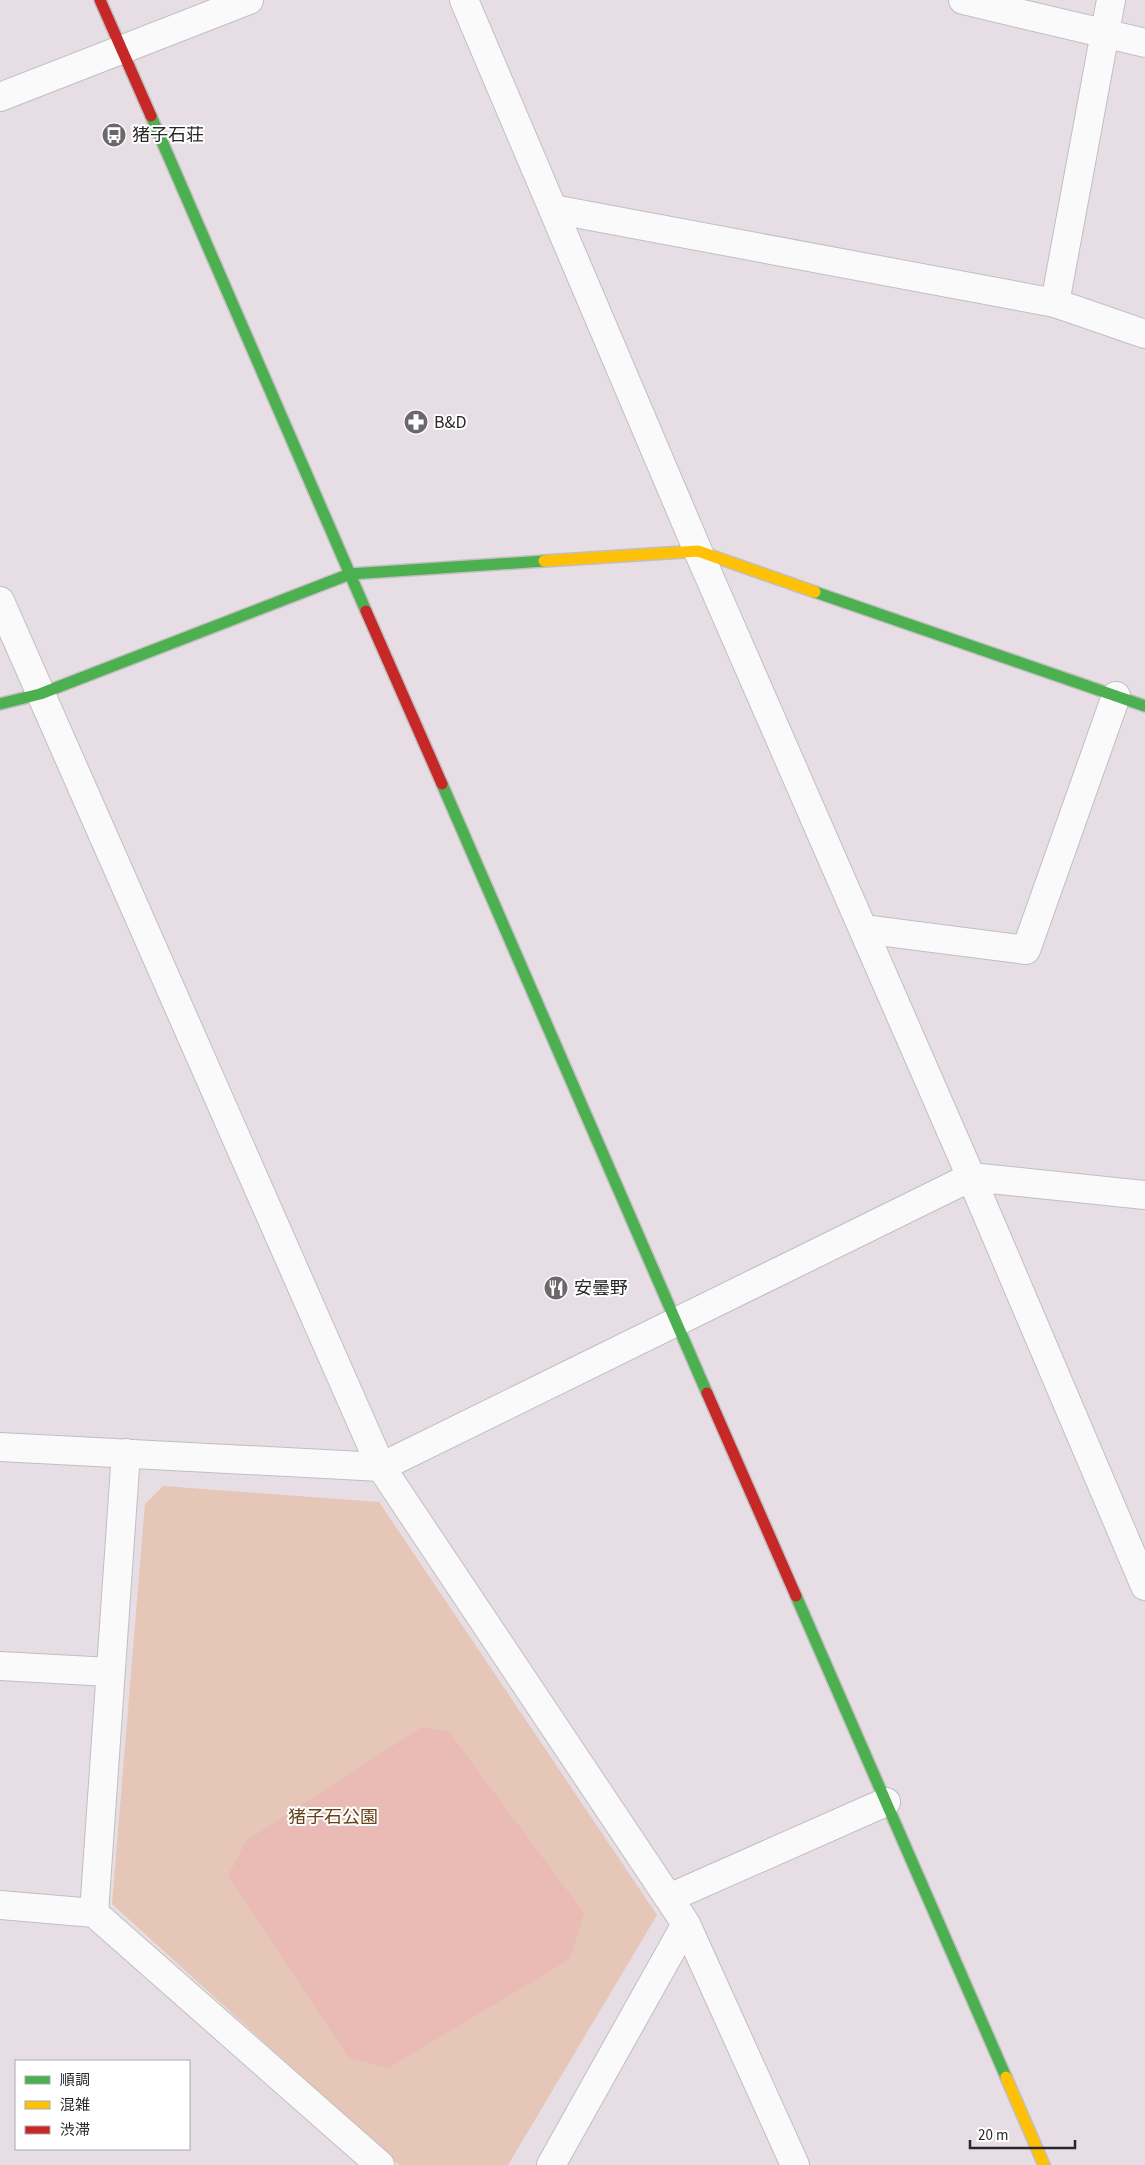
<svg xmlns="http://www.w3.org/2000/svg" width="1145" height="2165" font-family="'Source Sans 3','Noto Sans JP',sans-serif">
	<rect width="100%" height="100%" fill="#e7dde4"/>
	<path fill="#e5c6b7" d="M 163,1486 L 379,1502 L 657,1915 L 508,2165 L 399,2165 L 112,1904 L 145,1504 Z"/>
	<path fill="#eabab5" d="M 422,1727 L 449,1732 L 584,1913 L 570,1959 L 388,2068 L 348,2057 L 228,1876 L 246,1841 Z"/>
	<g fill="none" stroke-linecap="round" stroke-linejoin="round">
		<defs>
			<path id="street" d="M 464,0 L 698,551 L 971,1177 L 1145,1586
				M 963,0 L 1145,43
				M 0,97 L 249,0
				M 553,209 L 1055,303 L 1145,334
				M 1055,303 L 1111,0
				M 0,601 L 381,1467 L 686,1924 L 795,2165
				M 863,929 L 1026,950 L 1116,696
				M 0,1447 L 381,1467 L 971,1177 L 1145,1195
				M 0,1666 L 110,1672
				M 669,1898 L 886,1802
				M 0,1905 L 94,1913 L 380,2165
				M 94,1913 L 126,1453
				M 551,2165 L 686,1924"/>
			<path id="fast" d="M 151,116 L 366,611
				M 815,592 L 1145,706
				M 0,704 L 40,694 L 350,574 L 544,561
				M 442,784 L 707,1393
				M 796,1596 L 1006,2077"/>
			<path id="slow" d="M 544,561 L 698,551 L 815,592
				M 1006,2077 L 1044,2165"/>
			<path id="jam" d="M 100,0 L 151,116
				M 366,611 L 442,784
				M 707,1393 L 796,1596"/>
		</defs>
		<use href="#street" stroke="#c0bfc0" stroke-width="30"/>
		<use href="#fast" stroke="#c0bfc0" stroke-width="14"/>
		<use href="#slow" stroke="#c0bfc0" stroke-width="14"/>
		<use href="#jam" stroke="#c0bfc0" stroke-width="14"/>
		<use href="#street" stroke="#fbfafb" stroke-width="28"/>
		<use href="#fast" stroke="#4caf50" stroke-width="11"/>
		<use href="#slow" stroke="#ffc107" stroke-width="11"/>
		<use href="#jam" stroke="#c62828" stroke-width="11"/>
	</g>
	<defs>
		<symbol id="bus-disc" viewBox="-11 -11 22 22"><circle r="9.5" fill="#6b676a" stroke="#fff"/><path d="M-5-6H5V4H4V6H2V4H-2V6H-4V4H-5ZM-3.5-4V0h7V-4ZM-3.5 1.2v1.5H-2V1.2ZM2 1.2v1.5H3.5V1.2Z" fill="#fff"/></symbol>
		<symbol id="pharmacy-disc" viewBox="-11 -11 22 22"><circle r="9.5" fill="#6b676a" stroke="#fff"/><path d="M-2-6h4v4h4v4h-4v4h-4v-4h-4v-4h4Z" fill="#fff"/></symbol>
		<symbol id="restaurant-disc" viewBox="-11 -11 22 22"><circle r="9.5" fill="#6b676a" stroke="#fff"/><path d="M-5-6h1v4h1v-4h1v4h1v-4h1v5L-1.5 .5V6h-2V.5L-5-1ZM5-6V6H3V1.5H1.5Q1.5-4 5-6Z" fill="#fff"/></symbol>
	</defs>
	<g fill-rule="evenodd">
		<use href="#bus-disc" x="100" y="121" width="28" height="28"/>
		<use href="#pharmacy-disc" x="402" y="408" width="28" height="28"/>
		<use href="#restaurant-disc" x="542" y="1274" width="28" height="28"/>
	</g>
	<g text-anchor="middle" stroke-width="4" stroke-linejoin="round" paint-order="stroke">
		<g font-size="18" fill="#282828" stroke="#fff" text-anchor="start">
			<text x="132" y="141">猪子石荘</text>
			<text x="434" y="428">B&amp;D</text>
			<text x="574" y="1294">安曇野</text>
		</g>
		<g font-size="18" fill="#664117" stroke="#fff">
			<text x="333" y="1823">猪子石公園</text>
		</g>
	</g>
	<rect x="15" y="2060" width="175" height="90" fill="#ffffff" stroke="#a9a9a9"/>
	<rect x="25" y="2076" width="25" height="8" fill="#4caf50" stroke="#a9a9a9"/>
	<text x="60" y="2085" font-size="15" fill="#282828">順調</text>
	<rect x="25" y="2101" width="25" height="8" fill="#ffc107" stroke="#a9a9a9"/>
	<text x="60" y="2110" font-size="15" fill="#282828">混雑</text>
	<rect x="25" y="2126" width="25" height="8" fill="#c62828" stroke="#a9a9a9"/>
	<text x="60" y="2135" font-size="15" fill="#282828">渋滞</text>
	<path d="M970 2140v8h105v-8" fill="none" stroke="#282828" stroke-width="2.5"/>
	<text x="978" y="2140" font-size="15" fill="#282828" stroke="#ffffff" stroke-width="4" paint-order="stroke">20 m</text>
</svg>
